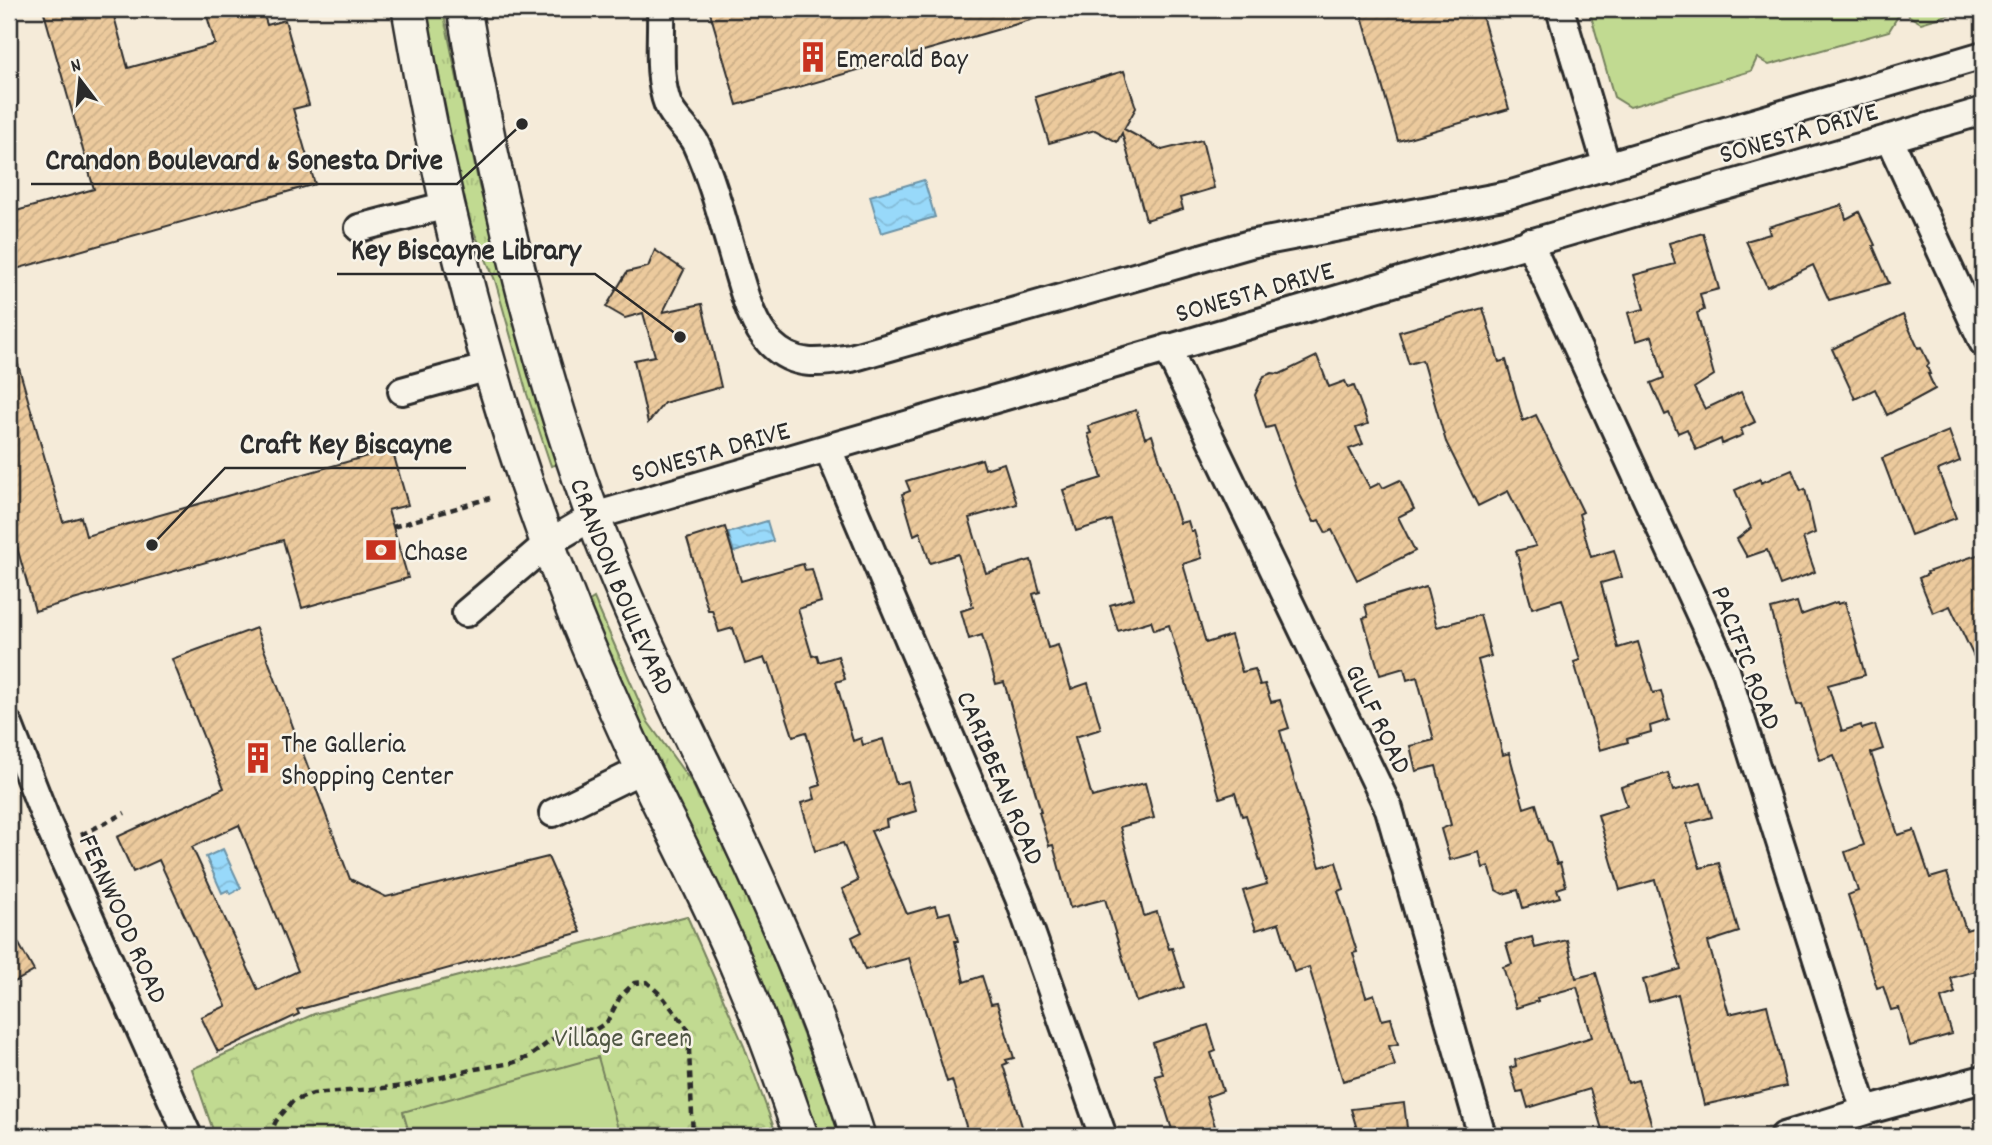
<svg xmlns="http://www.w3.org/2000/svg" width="1992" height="1145" font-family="Dekko,sans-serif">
	<defs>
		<pattern id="grass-tufts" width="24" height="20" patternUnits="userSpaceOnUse" patternTransform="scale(1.75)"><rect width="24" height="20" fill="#c1da91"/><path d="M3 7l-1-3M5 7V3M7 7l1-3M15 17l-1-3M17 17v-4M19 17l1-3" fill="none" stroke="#a6bb7d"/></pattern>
		<pattern id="park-crowns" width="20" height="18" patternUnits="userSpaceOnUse" patternTransform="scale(1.75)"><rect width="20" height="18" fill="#c1da91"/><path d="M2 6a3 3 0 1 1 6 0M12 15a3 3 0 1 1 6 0" fill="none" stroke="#a6bb7d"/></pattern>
		<pattern id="water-waves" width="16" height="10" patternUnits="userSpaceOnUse" patternTransform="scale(1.75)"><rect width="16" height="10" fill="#98d9fa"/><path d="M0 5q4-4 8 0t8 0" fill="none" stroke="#83bad6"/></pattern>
		<pattern id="building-hatch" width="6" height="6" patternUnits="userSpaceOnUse" patternTransform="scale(1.75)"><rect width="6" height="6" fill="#ecca9d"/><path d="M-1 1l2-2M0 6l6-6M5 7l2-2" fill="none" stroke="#cbae87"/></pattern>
	</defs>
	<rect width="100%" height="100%" fill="#f5ebd9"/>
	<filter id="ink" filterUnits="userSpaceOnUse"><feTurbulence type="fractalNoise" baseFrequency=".0143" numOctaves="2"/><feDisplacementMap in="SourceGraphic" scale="14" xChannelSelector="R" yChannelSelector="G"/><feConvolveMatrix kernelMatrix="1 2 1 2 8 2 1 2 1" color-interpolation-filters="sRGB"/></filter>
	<g filter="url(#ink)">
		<path fill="url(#grass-tufts)" stroke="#76825e" stroke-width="2" d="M 424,9 L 442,9 L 444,15 L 479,186 L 558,464 L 551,466 L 527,394 L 495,280 L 471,225 L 458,181 Z
			M 594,598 L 648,722 L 692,783 L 755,912 L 818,1073 L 840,1136 L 818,1136 L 791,1058 L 729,909 L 620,679 L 588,602 Z"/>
		<path fill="url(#park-crowns)" stroke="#76825e" stroke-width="2" d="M 687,916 L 744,1046 L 777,1136 L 215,1136 L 192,1069 L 314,1014 Z"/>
		<path fill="#c1da91" stroke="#76825e" stroke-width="2" d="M 1589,9 L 1896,9 L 1898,16 L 1889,31 L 1769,65 L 1757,58 L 1751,71 L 1630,107 L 1614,97 Z
			M 1907,9 L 1968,9 L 1921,23 L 1909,16 Z
			M 598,1057 L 620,1136 L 410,1136 L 403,1112 Z"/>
		<path fill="url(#water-waves)" stroke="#6c93a7" stroke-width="2" d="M 924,180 L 935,217 L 881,233 L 870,196 Z
			M 767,521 L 773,541 L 734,552 L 728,533 Z
			M 223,849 L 241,888 L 230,894 L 228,890 L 222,893 L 206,857 Z"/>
		<path fill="url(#building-hatch)" stroke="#2b2b2b" stroke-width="2" fill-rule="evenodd" d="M 43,9 L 112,9 L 128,68 L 215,44 L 205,9 L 262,9 L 267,25 L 285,20 L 309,105 L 293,109 L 315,184 L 9,271 L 9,213 L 94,189 Z
			M 709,9 L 1048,9 L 1048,15 L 737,105 Z
			M 1360,9 L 1480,9 L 1509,109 L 1398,141 Z
			M 1124,71 L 1136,108 L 1124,129 L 1162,150 L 1202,140 L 1214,188 L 1180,198 L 1183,209 L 1146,220 L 1122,133 L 1117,142 L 1095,130 L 1049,143 L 1035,97 Z
			M 1842,205 L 1846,219 L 1859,212 L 1875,245 L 1873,246 L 1889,283 L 1829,300 L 1813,265 L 1767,287 L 1746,241 L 1770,234 L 1768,227 Z
			M 1703,233 L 1719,289 L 1700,294 L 1704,310 L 1697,313 L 1714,375 L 1694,388 L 1705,409 L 1741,392 L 1755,422 L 1741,429 L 1743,435 L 1722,444 L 1721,439 L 1696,450 L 1687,429 L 1678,433 L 1669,413 L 1665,415 L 1651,383 L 1664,378 L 1652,336 L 1636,341 L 1628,313 L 1644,309 L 1634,275 L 1675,264 L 1669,243 Z
			M 655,250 L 684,270 L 663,312 L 702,304 L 721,387 L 664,403 L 648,423 L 634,360 L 655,356 L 643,313 L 625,318 L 606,307 L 627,272 L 648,267 Z
			M 1483,308 L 1499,362 L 1506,360 L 1523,421 L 1536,415 L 1583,512 L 1579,514 L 1591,557 L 1614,550 L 1622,577 L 1601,583 L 1618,648 L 1638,642 L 1653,693 L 1661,691 L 1669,720 L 1650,726 L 1651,732 L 1627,739 L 1628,742 L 1600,750 L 1574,662 L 1580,660 L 1562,599 L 1532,608 L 1516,551 L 1536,546 L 1508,491 L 1478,506 L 1446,442 L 1422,360 L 1409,364 L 1399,332 Z
			M 1903,315 L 1918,348 L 1921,347 L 1929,364 L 1927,366 L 1930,374 L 1928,374 L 1935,389 L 1887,415 L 1875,389 L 1855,399 L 1832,349 Z
			M 15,354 L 63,522 L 81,517 L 86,536 L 392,449 L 408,505 L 388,510 L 408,578 L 302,608 L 283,540 L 35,611 L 9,519 L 9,355 Z
			M 1317,356 L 1329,387 L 1345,381 L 1348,388 L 1354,386 L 1368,424 L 1356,428 L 1363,444 L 1349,449 L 1370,488 L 1380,483 L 1383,488 L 1400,480 L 1414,509 L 1398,517 L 1415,551 L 1357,580 L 1332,530 L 1326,533 L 1319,520 L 1314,522 L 1298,491 L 1274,426 L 1266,428 L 1255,395 L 1264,376 L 1272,373 L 1280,374 Z
			M 1136,410 L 1145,438 L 1152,435 L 1180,523 L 1188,521 L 1191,531 L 1194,531 L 1202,558 L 1183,564 L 1206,643 L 1231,635 L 1242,672 L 1255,669 L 1260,685 L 1265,684 L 1271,702 L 1280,700 L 1289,728 L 1280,731 L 1320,867 L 1336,862 L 1344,889 L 1338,891 L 1357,952 L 1353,953 L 1366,997 L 1374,994 L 1382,1020 L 1391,1018 L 1398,1044 L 1389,1046 L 1395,1066 L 1343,1081 L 1309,967 L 1294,972 L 1279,923 L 1256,930 L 1243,891 L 1267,884 L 1246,815 L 1242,816 L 1235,793 L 1220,798 L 1169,625 L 1154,630 L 1151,621 L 1118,631 L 1110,605 L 1134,598 L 1111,520 L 1076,531 L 1063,490 L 1102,478 L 1088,434 L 1091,433 L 1088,426 Z
			M 1949,431 L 1960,461 L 1938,470 L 1956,518 L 1911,535 L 1882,458 Z
			M 982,459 L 985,469 L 1004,463 L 1017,504 L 969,518 L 986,573 L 1031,560 L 1040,592 L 1033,594 L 1048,648 L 1058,645 L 1071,689 L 1088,683 L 1101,729 L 1075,737 L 1092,797 L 1145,783 L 1154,818 L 1120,827 L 1144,916 L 1157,912 L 1169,949 L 1172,948 L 1184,987 L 1136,1002 L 1105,899 L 1070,908 L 1053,845 L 1049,846 L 1039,812 L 1041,812 L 1004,682 L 996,684 L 982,635 L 969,639 L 961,611 L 973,607 L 958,554 L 930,563 L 920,532 L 914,535 L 902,494 L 910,491 L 906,481 Z
			M 1792,470 L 1801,491 L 1805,489 L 1815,533 L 1803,538 L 1815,572 L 1780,585 L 1767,550 L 1747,557 L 1737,539 L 1751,528 L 1735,490 L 1760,479 L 1761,483 Z
			M 725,527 L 741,581 L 803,564 L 805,570 L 812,569 L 821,602 L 798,609 L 812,656 L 817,655 L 819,662 L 838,656 L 845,679 L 836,682 L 853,741 L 861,738 L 863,745 L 883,739 L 896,784 L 908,781 L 916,811 L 886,820 L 887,827 L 871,831 L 907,914 L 935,906 L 938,915 L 950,912 L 957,937 L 958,941 L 955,941 L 964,982 L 982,976 L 991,1004 L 997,1003 L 1014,1058 L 1006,1060 L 1008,1063 L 1003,1065 L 1025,1136 L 969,1136 L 952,1080 L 947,1082 L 909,958 L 865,970 L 852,937 L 862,932 L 842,889 L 858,881 L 843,843 L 815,851 L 801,803 L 815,799 L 812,788 L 821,785 L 806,732 L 793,736 L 769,663 L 766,664 L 764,658 L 745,664 L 733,628 L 719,632 L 712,610 L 708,610 L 687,539 Z
			M 1983,553 L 1983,676 L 1950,606 L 1933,613 L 1919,578 L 1928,574 L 1927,572 Z
			M 1426,587 L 1437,627 L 1480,615 L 1491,656 L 1478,660 L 1503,755 L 1509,753 L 1524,808 L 1536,804 L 1547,840 L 1550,843 L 1557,864 L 1560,863 L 1566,886 L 1557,889 L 1560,897 L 1523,908 L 1518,890 L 1503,894 L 1496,890 L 1489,866 L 1483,868 L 1479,852 L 1450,860 L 1441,829 L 1451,825 L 1436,766 L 1416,771 L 1410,746 L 1434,740 L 1417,677 L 1407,680 L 1404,668 L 1380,675 L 1363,618 L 1368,617 L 1365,605 Z
			M 1797,602 L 1801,615 L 1837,602 L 1838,604 L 1845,602 L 1865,675 L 1828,685 L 1842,731 L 1861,725 L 1862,729 L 1875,725 L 1883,749 L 1871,753 L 1898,835 L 1914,830 L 1930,878 L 1947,873 L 1966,930 L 1983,925 L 1983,969 L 1951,978 L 1955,993 L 1941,998 L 1952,1034 L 1910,1046 L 1899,1008 L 1891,1010 L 1883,986 L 1877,988 L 1848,895 L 1858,891 L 1845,852 L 1864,845 L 1834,755 L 1820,760 L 1802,704 L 1797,705 L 1771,609 Z
			M 256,628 L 350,879 L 386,897 L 548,857 L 581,932 L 297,1010 L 299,1014 L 218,1052 L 201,1017 L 226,1006 L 159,860 L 133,872 L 117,837 L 224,788 L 172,659 ZM 239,825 L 298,971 L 258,990 L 192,847 Z
			M 1668,773 L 1673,791 L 1701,783 L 1712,817 L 1687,824 L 1700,868 L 1719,863 L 1739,932 L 1708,942 L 1729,1014 L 1767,1005 L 1786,1086 L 1704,1105 L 1678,994 L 1649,1002 L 1643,980 L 1681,969 L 1655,880 L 1620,890 L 1598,815 L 1627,806 L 1621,787 Z
			M 9,926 L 34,971 L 9,985 Z
			M 1532,937 L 1535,948 L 1567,940 L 1576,978 L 1596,973 L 1628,1083 L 1638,1080 L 1653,1129 L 1627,1136 L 1604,1136 L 1590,1089 L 1528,1108 L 1523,1091 L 1517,1092 L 1510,1068 L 1516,1066 L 1515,1060 L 1592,1037 L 1577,987 L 1537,998 L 1538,1001 L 1516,1008 L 1503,967 L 1512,964 L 1506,944 Z
			M 1208,1025 L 1216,1051 L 1211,1053 L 1223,1091 L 1206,1097 L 1215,1126 L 1183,1136 L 1174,1136 L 1155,1076 L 1163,1074 L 1153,1043 Z
			M 1404,1103 L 1408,1136 L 1359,1136 L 1351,1109 Z"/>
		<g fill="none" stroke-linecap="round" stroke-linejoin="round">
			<defs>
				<path id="minor" d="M 661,9 C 662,39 657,76 668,105 C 674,119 689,130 696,144 C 714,183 724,226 736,266 C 744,292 751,324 771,344 C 795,368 821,363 851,358 L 1250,244 L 1508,195 L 1983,55
					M 1560,9 L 1607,167
					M 1889,138 L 1983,342
					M 359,228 L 447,205
					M 1529,242 L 1726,671 L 1865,1111
					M 1167,348 L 1389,809 L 1482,1136
					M 402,391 L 489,367
					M 828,449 L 1019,898 L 1103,1136
					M 466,613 L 548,543 L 594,516 L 1983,111
					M 9,725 L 47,822 L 188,1136
					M 553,813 L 643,769
					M 1784,1136 L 1865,1111 L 1983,1079"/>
				<g id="major">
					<path d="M 409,9 C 443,215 496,417 574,612 C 595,664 620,720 644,772 C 676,838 711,904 740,973 C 763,1026 782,1081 801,1136"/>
					<path id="s1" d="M 464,9 C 493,181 533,352 593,516 C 637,635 697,747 750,862 C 791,951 829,1042 858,1136"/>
				</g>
			</defs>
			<use href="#minor" stroke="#2b2b2b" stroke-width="32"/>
			<use href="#major" stroke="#2b2b2b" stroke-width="38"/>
			<path stroke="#2b2b2b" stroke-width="4.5" stroke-dasharray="7 5" stroke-linecap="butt" d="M 393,527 L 490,498
				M 81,835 L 125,813
				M 269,1136 L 276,1121 L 293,1101 L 313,1094 L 406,1086 L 475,1069 L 512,1063 L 529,1057 L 557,1036 L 576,1028 L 595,1030 L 607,1022 L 620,997 L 634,983 L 647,982 L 662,996 L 688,1029 L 693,1136"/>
			<use href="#minor" stroke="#f7f3e8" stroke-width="26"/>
			<use href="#major" stroke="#f7f3e8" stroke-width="33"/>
		</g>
	</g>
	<defs>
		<symbol id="building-bare" viewBox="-9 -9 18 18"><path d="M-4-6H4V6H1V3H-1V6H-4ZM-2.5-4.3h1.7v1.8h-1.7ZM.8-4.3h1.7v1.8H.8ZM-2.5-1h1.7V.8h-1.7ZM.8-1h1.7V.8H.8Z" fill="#c8321e" stroke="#f7f3e8" stroke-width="2.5" paint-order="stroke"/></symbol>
		<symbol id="bank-bare" viewBox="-9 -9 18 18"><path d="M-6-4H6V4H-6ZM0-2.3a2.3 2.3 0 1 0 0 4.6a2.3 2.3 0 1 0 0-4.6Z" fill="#c8321e" stroke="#f7f3e8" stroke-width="2.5" paint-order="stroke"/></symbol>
	</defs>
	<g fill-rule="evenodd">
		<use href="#building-bare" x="791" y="35" width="44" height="44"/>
		<use href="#bank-bare" x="359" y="528" width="44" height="44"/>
		<use href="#building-bare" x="236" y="736" width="44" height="44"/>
	</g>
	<g text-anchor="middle" stroke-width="5" stroke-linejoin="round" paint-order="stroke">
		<g font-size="28" fill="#2b2b2b" stroke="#f7f3e8" text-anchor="start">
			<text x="836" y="67">Emerald Bay</text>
			<text x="404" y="560">Chase</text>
			<text x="281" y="752">The Galleria<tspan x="281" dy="32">Shopping Center</tspan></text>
		</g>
		<g font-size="28" fill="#2b2b2b" stroke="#f7f3e8">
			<text transform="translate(1798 131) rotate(-16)" y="10">SONESTA DRIVE</text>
			<text transform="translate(1254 290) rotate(-16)" y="10">SONESTA DRIVE</text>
			<text transform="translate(710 450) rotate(-16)" y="10">SONESTA DRIVE</text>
			<text dy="10" stroke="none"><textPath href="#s1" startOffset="600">CRANDON BOULEVARD</textPath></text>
			<text transform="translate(1748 657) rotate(69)" y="10">PACIFIC ROAD</text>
			<text transform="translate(1380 718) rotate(64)" y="10">GULF ROAD</text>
			<text transform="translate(1002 777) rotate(67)" y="10">CARIBBEAN ROAD</text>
			<text transform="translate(125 918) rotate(66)" y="10">FERNWOOD ROAD</text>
		</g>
		<g font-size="28" fill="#505744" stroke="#f7f3e8">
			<text x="623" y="1046">Village Green</text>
		</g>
	</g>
	<path fill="none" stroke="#2b2b2b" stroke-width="2.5" d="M522 124L457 184H31M680 337L595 274H337M152 545L225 468H466"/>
	<g fill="#2b2b2b" stroke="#f7f3e8" stroke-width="2.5">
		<circle cx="522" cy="124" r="7"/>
		<circle cx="680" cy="337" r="7"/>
		<circle cx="152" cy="545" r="7"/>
	</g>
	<g font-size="30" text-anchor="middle" font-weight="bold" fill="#2b2b2b" stroke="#f7f3e8" stroke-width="5" stroke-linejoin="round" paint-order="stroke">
		<text x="244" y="169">Crandon Boulevard &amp; Sonesta Drive</text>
		<text x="466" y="259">Key Biscayne Library</text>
		<text x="346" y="453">Craft Key Biscayne</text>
	</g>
	<rect width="1992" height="1145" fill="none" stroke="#f7f3e8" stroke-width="35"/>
	<rect x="18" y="18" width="1957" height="1110" fill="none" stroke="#2b2b2b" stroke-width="2.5" filter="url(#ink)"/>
	<g transform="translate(80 80) rotate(344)" stroke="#f7f3e8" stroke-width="5" paint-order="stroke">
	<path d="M0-5L12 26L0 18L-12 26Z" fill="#2b2b2b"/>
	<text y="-10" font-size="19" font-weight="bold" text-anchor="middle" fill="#2b2b2b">N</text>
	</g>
</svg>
